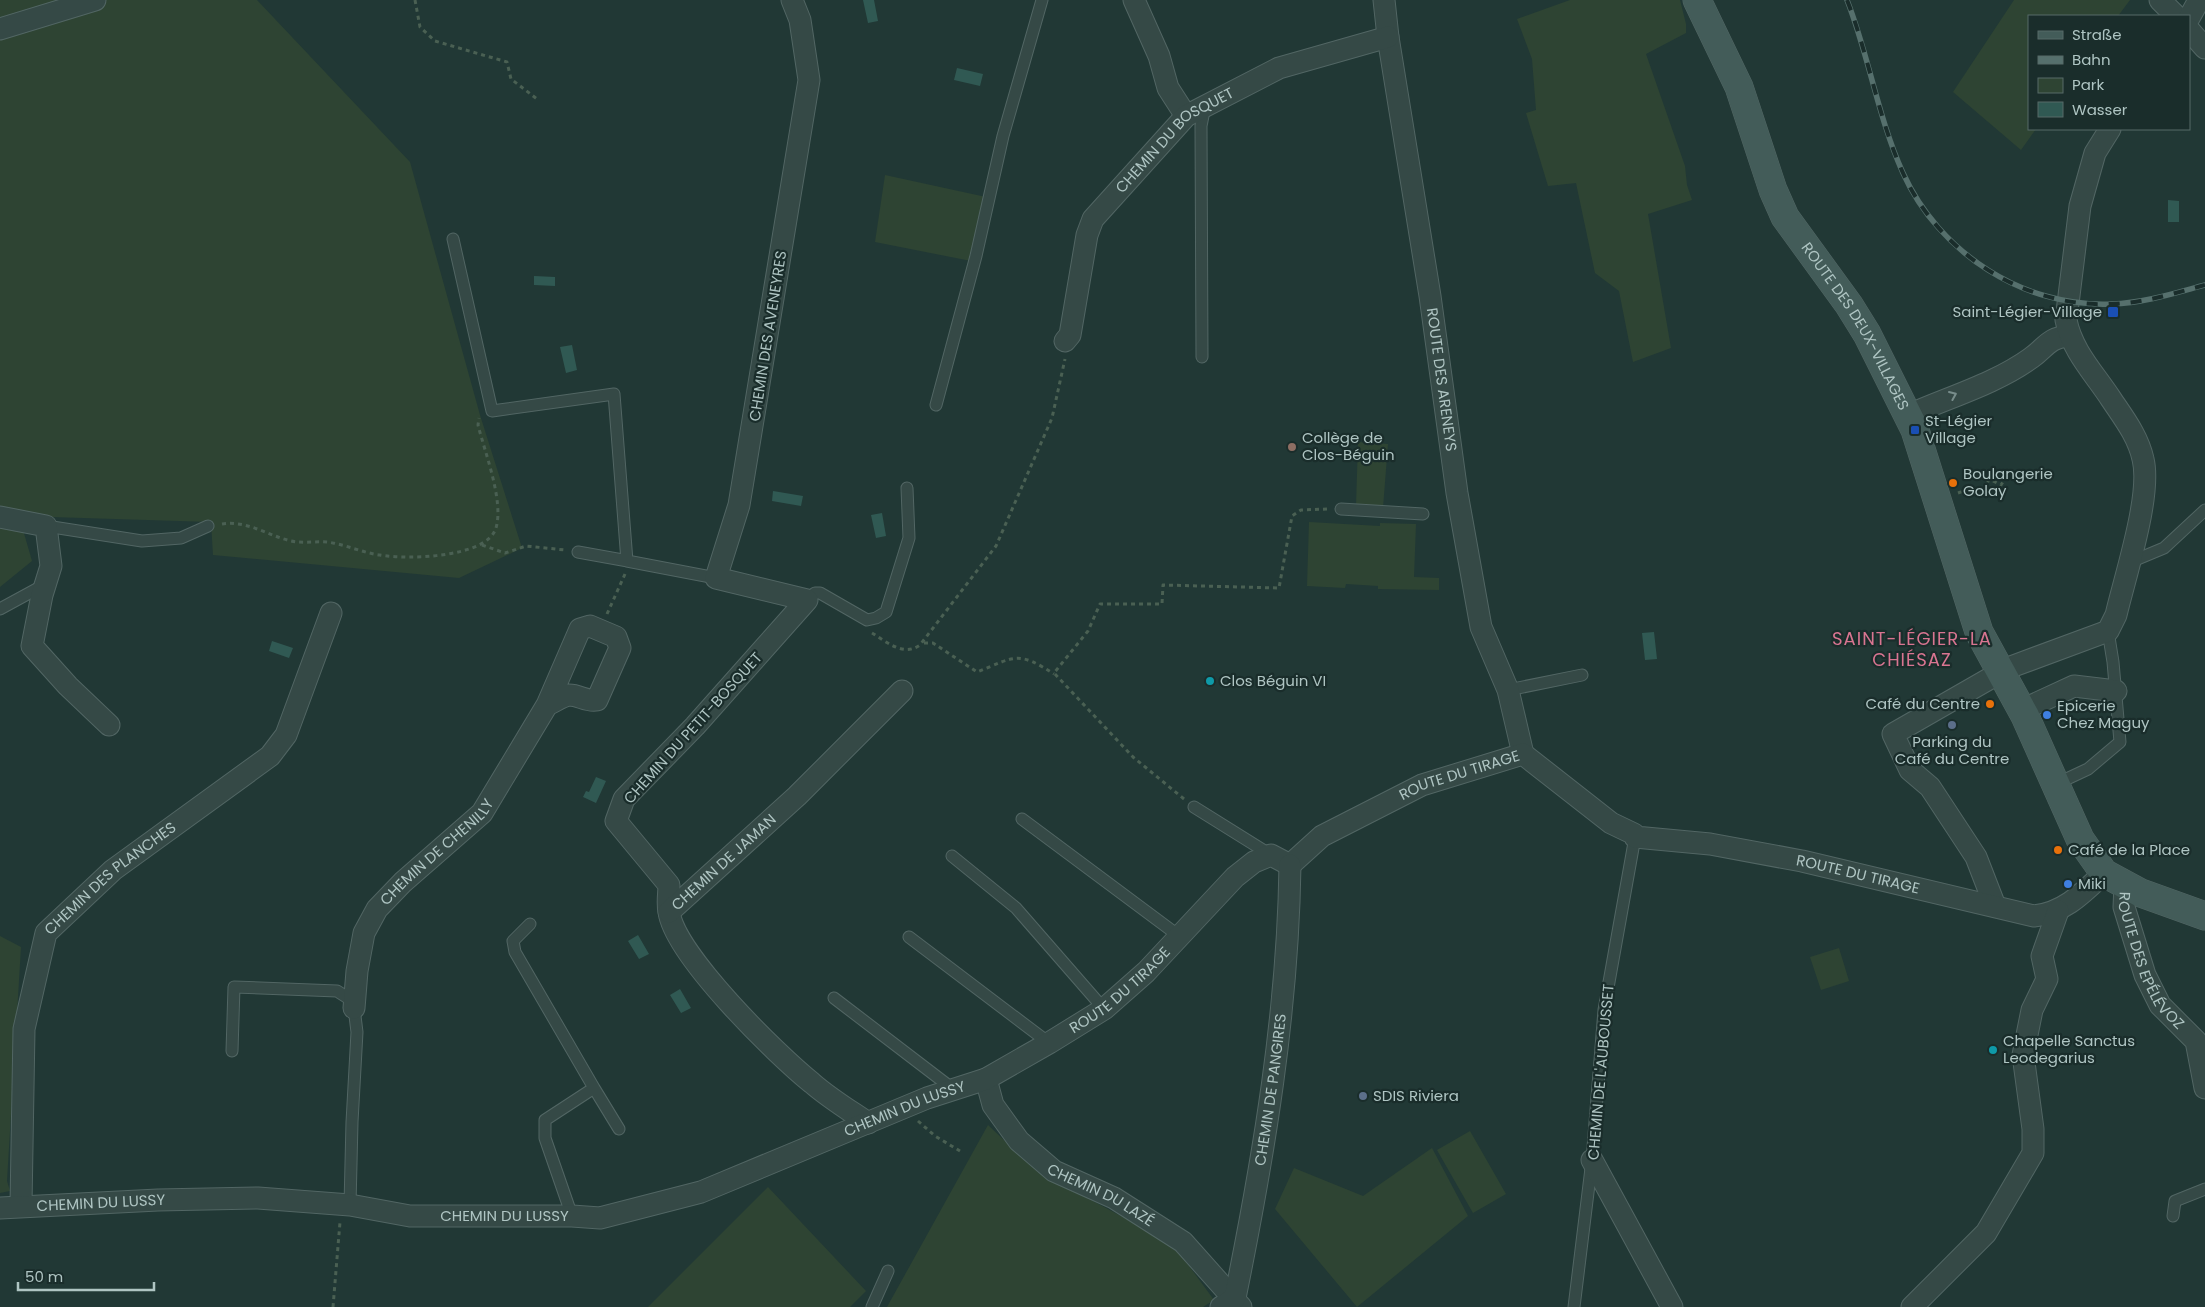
<svg xmlns="http://www.w3.org/2000/svg" width="2205" height="1307" font-family="Poppins,sans-serif">
	<rect width="100%" height="100%" fill="#213835"/>
	<path fill="#2e4433" d="M 0,0 L 257,0 L 410,162 L 480,415 L 522,548 L 459,578 L 213,555 L 211,522 L 19,516 L 32,561 L 0,587 Z
		M 1570,0 L 1680,0 L 1686,24 L 1686,33 L 1646,54 L 1685,166 L 1687,185 L 1692,200 L 1648,214 L 1671,348 L 1633,362 L 1619,291 L 1595,273 L 1576,183 L 1548,186 L 1526,113 L 1536,110 L 1532,59 L 1517,19 Z
		M 2014,0 L 2130,0 L 2118,16 L 2029,16 L 2029,129 L 2036,129 L 2021,150 L 1953,92 Z
		M 885,175 L 986,197 L 971,261 L 875,242 Z
		M 1358,442 L 1388,444 L 1383,508 L 1356,506 Z
		M 1309,522 L 1380,526 L 1380,523 L 1416,524 L 1414,577 L 1439,578 L 1439,590 L 1378,589 L 1378,586 L 1346,584 L 1345,588 L 1307,586 Z
		M 0,936 L 21,947 L 7,1181 L 10,1191 L 0,1193 Z
		M 1839,948 L 1849,981 L 1821,990 L 1810,957 Z
		M 988,1125 L 1037,1171 L 1173,1244 L 1214,1300 L 1203,1307 L 887,1307 Z
		M 1470,1131 L 1506,1194 L 1473,1213 L 1437,1150 Z
		M 1432,1148 L 1468,1216 L 1357,1307 L 1275,1209 L 1294,1168 L 1363,1196 Z
		M 768,1187 L 866,1291 L 850,1307 L 648,1307 Z"/>
	<path fill="#305953" d="M 863,0 L 874,0 L 878,21 L 868,23 Z
		M 957,68 L 983,74 L 980,86 L 954,80 Z
		M 2168,200 L 2179,201 L 2179,222 L 2168,222 Z
		M 534,276 L 555,277 L 555,286 L 534,285 Z
		M 572,345 L 577,370 L 566,373 L 560,347 Z
		M 773,491 L 803,496 L 801,506 L 772,501 Z
		M 882,513 L 886,536 L 876,538 L 871,515 Z
		M 1654,632 L 1657,659 L 1645,660 L 1642,633 Z
		M 272,641 L 293,648 L 289,658 L 269,651 Z
		M 596,777 L 606,781 L 596,803 L 583,797 L 586,791 L 589,792 Z
		M 638,935 L 649,954 L 639,959 L 628,941 Z
		M 680,989 L 691,1008 L 681,1013 L 670,995 Z"/>
	<g fill="none" stroke-linecap="round" stroke-linejoin="round">
		<defs>
			<path id="lane" d="M 453,239 L 492,411 L 614,394 L 627,561 L 716,578
				M 1202,357 L 1201,126 L 1205,106
				M 936,405 L 976,256 L 1003,136 L 1042,0
				M 1341,509 L 1423,514
				M 46,526 L 142,541 L 181,538 L 208,526
				M 578,552 L 628,561
				M 2128,563 L 2164,548 L 2205,510
				M 807,600 L 815,593 L 820,593 L 867,620 L 876,618 L 886,612 L 909,538 L 907,488
				M 0,609 L 44,585
				M 1508,690 L 1582,675
				M 2056,784 L 2088,769 L 2120,742 L 2113,662 L 2108,631
				M 1194,807 L 1271,855
				M 1022,819 L 1179,936
				M 952,856 L 1016,908 L 1104,1009
				M 530,924 L 513,941 L 515,952 L 594,1088 L 545,1120 L 545,1138 L 572,1216
				M 909,937 L 1049,1043
				M 834,998 L 953,1089
				M 232,1051 L 234,987 L 337,991 L 348,998 L 354,1008 L 357,1032 L 352,1122 L 350,1205
				M 594,1088 L 619,1129
				M 2173,1216 L 2175,1201 L 2205,1189
				M 872,1307 L 888,1271
				M 1574,1307 L 1592,1160 L 1604,1010 L 1635,837"/>
			<g id="street">
				<path d="M 792,0 L 800,20 L 809,80 L 739,505 L 716,578 L 807,600 L 695,726 L 624,799 L 616,821 L 669,885 C 669,893 667,903 669,912 C 675,955 776,1054 812,1083 C 829,1098 849,1110 868,1123"/>
				<path d="M 1134,0 L 1159,56 L 1168,88 L 1186,116"/>
				<path id="s1" d="M 1384,0 L 1388,37 L 1430,296 L 1457,493 L 1481,627 L 1508,690 L 1523,754"/>
				<path d="M 2160,0 L 2176,16"/>
				<path d="M 2189,18 L 2199,0"/>
				<path d="M 0,29 L 95,0"/>
				<path d="M 2189,30 L 2205,48"/>
				<path id="s2" d="M 1065,341 L 1070,335 L 1087,235 L 1093,219 L 1186,116 L 1279,68 L 1388,37"/>
				<path d="M 1909,415 C 1949,397 1995,384 2031,358 C 2047,347 2047,338 2069,336"/>
				<path d="M 0,517 L 46,526 L 51,566 L 42,595 L 32,646 L 68,686 L 109,725"/>
				<path d="M 2022,710 L 2074,686 L 2116,691"/>
				<path id="s3" d="M 2125,885 L 2124,907 L 2145,975 L 2160,1005 L 2196,1041 L 2205,1088"/>
				<path d="M 1995,906 L 1976,857 L 1930,787 L 1910,770 L 1893,734 L 2008,668 L 2108,631 L 2116,615 C 2125,576 2152,495 2143,459 C 2138,436 2123,417 2111,399 C 2094,373 2072,351 2066,320 L 2080,206 L 2095,153 L 2110,129"/>
				<path id="s4" d="M 669,912 L 797,796 L 902,691"/>
				<path id="s5" d="M 354,1008 L 357,971 L 364,933 L 377,909 L 403,882 L 482,813 L 547,705 L 580,629 L 590,626 L 616,637 L 620,648 L 597,700 C 586,702 580,695 569,695 C 563,696 554,702 547,705"/>
				<path id="s6" d="M 986,1079 L 993,1105 L 1019,1141 L 1054,1171 L 1114,1198 L 1183,1242 L 1241,1307"/>
				<path d="M 1592,1160 L 1672,1307"/>
				<path id="s7" d="M 21,1205 L 24,1029 L 46,933 L 113,870 L 270,756 L 286,735 L 331,613"/>
				<path id="s8" d="M 0,1208 L 158,1200 L 258,1198 L 350,1205 L 410,1216 L 572,1216 L 600,1218 L 701,1192 L 927,1098 L 986,1079 L 1049,1043 L 1104,1009 L 1146,972 L 1235,877 L 1254,862 L 1271,855 L 1290,865 L 1322,836 L 1422,785 L 1523,754 L 1611,823 L 1634,834 L 1635,837 L 1710,844 L 1802,861 L 2034,916 C 2064,913 2083,893 2104,873"/>
				<path id="s9" d="M 1221,1307 L 1235,1298 C 1264,1155 1288,1011 1290,865"/>
				<path d="M 1912,1307 L 1986,1233 L 2033,1153 L 2033,1129 L 2023,1055 L 2032,1010 L 2047,979 L 2042,956 L 2058,911"/>
			</g>
			<g id="secondary">
				<path id="s10" d="M 1697,0 L 1739,87 L 1773,190 L 1785,217 L 1849,305 L 1867,334 L 1915,430 L 1979,632 L 2025,716 L 2080,839 L 2104,873 L 2141,893 L 2205,916"/>
			</g>
		</defs>
		<use href="#lane" stroke="#526664" stroke-width="13"/>
		<use href="#street" stroke="#526664" stroke-width="23"/>
		<use href="#secondary" stroke="#526664" stroke-width="29"/>
		<path stroke="#4a6053" stroke-width="3" stroke-dasharray="4 4" stroke-linecap="butt" d="M 415,0 L 420,27 L 435,41 L 507,62 L 511,79 L 537,99
			M 1958,493 L 1972,488 L 1983,494 L 1989,479 L 2001,485 L 2009,472
			M 222,524 C 247,520 269,536 291,541 C 305,544 319,540 333,543 C 349,546 364,553 380,555 C 406,560 487,558 496,528 C 504,501 485,453 478,425 L 479,418
			M 482,545 L 505,553 L 526,546 L 565,550
			M 607,614 L 625,574
			M 872,633 C 887,642 903,657 920,645 L 996,546 L 1052,418 L 1065,359
			M 924,643 L 933,643 L 977,672 C 1015,657 1017,650 1054,674
			M 1184,799 L 1133,757 L 1054,673 L 1088,631 L 1100,604 L 1162,604 L 1163,585 L 1279,588 L 1292,516 L 1301,510 L 1327,509
			M 918,1121 L 935,1136 L 960,1151
			M 333,1307 L 340,1222"/>
		<use href="#lane" stroke="#354946" stroke-width="11"/>
		<use href="#street" stroke="#354946" stroke-width="21"/>
		<use href="#secondary" stroke="#435c59" stroke-width="28"/>
		<defs>
			<path id="rail" d="M 1847,0 C 1869,56 1878,118 1903,173 C 1939,253 2024,308 2112,304 C 2144,303 2175,293 2205,285"/>
		</defs>
		<use href="#rail" stroke="#56706d" stroke-width="5.5"/>
		<use href="#rail" stroke="#1a2d2b" stroke-width="4" stroke-dasharray="11" stroke-linecap="butt"/>
	</g>
	<defs><path id="oneway-chevron" d="M-2-3.5L2.5 0L-2 3.5" fill="none" stroke-width="1.6" stroke-linecap="round" stroke-linejoin="round" transform="scale(1.25)"/></defs>
	<use stroke="#788d8b" href="#oneway-chevron" transform="translate(1953 395) rotate(-23)"/>
	<g fill="#1a4fb4" stroke="#1a2d2b" stroke-width="2">
		<rect x="2107" y="306" width="12" height="12" rx="2.5"/>
		<rect x="1910" y="425" width="10" height="10" rx="2.5"/>
	</g>
	<circle fill="#8d6e63" stroke="#1a2d2b" stroke-width="2" cx="1292" cy="447" r="5"/>
	<g fill="#e8710a" stroke="#1a2d2b" stroke-width="2">
		<circle cx="1953" cy="483" r="5"/>
		<circle cx="1990" cy="704" r="5"/>
		<circle cx="2058" cy="850" r="5"/>
	</g>
	<g fill="#0f9aa8" stroke="#1a2d2b" stroke-width="2">
		<circle cx="1210" cy="681" r="5"/>
		<circle cx="1993" cy="1050" r="5"/>
	</g>
	<g fill="#3f7fe0" stroke="#1a2d2b" stroke-width="2">
		<circle cx="2047" cy="715" r="5"/>
		<circle cx="2068" cy="884" r="5"/>
	</g>
	<g fill="#5c6f8a" stroke="#1a2d2b" stroke-width="2">
		<circle cx="1952" cy="725" r="5"/>
		<circle cx="1363" cy="1096" r="5"/>
	</g>
	<g text-anchor="middle" stroke-width="4.5" stroke-linejoin="round" paint-order="stroke">
		<g font-size="15" fill="#afc5c3" stroke="#1a2d2b">
			<text dy="5" stroke="none"><textPath href="#s2" startOffset="241">CHEMIN DU BOSQUET</textPath></text>
			<text dy="5" stroke="none"><textPath href="#s10" startOffset="365">ROUTE DES DEUX-VILLAGES</textPath></text>
			<text transform="translate(768 336) rotate(-81)" y="5">CHEMIN DES AVENEYRES</text>
			<text dy="5" stroke="none"><textPath href="#s1" startOffset="384">ROUTE DES ARENEYS</textPath></text>
			<text transform="translate(693 728) rotate(-48)" y="5">CHEMIN DU PETIT-BOSQUET</text>
			<text dy="5" stroke="none"><textPath href="#s8" startOffset="1594">ROUTE DU TIRAGE</textPath></text>
			<text dy="5" stroke="none"><textPath href="#s5" startOffset="186">CHEMIN DE CHENILLY</textPath></text>
			<text dy="5" stroke="none"><textPath href="#s4" startOffset="74">CHEMIN DE JAMAN</textPath></text>
			<text dy="5" stroke="none"><textPath href="#s8" startOffset="2028">ROUTE DU TIRAGE</textPath></text>
			<text dy="5" stroke="none"><textPath href="#s7" startOffset="359">CHEMIN DES PLANCHES</textPath></text>
			<text dy="5" stroke="none"><textPath href="#s3" startOffset="82">ROUTE DES EPÉLÉVOZ</textPath></text>
			<text dy="5" stroke="none"><textPath href="#s8" startOffset="1174">ROUTE DU TIRAGE</textPath></text>
			<text transform="translate(1601 1072) rotate(-85)" y="5">CHEMIN DE L'AUBOUSSET</text>
			<text dy="5" stroke="none"><textPath href="#s9" startOffset="228">CHEMIN DE PANGIRES</textPath></text>
			<text dy="5" stroke="none"><textPath href="#s8" startOffset="926">CHEMIN DU LUSSY</textPath></text>
			<text dy="5" stroke="none"><textPath href="#s6" startOffset="170">CHEMIN DU LAZÉ</textPath></text>
			<text dy="5" stroke="none"><textPath href="#s8" startOffset="101">CHEMIN DU LUSSY</textPath></text>
			<text dy="5" stroke="none"><textPath href="#s8" startOffset="506">CHEMIN DU LUSSY</textPath></text>
		</g>
		<g font-size="15" fill="#afc5c3" stroke="#1a2d2b" text-anchor="start">
			<text x="2102" y="317" text-anchor="end">Saint-Légier-Village</text>
			<text x="1925" y="426">St-Légier<tspan x="1925" dy="17">Village</tspan></text>
			<text x="1302" y="443">Collège de<tspan x="1302" dy="17">Clos-Béguin</tspan></text>
			<text x="1963" y="479">Boulangerie<tspan x="1963" dy="17">Golay</tspan></text>
			<text x="1220" y="686">Clos Béguin VI</text>
			<text x="1980" y="709" text-anchor="end">Café du Centre</text>
			<text x="2057" y="711">Epicerie<tspan x="2057" dy="17">Chez Maguy</tspan></text>
			<text x="1952" y="747" text-anchor="middle">Parking du<tspan x="1952" dy="17">Café du Centre</tspan></text>
			<text x="2068" y="855">Café de la Place</text>
			<text x="2078" y="889">Miki</text>
			<text x="2003" y="1046">Chapelle Sanctus<tspan x="2003" dy="17">Leodegarius</tspan></text>
			<text x="1373" y="1101">SDIS Riviera</text>
		</g>
		<g font-size="18" letter-spacing="1" fill="#d97591" stroke="#1a2d2b">
			<text x="1912" y="645">SAINT-LÉGIER-LA<tspan x="1912" dy="21">CHIÉSAZ</tspan></text>
		</g>
	</g>
	<rect x="2028" y="15" width="162" height="115" fill="#1a2d2b" stroke="#566a68"/>
	<rect x="2038" y="31" width="25" height="8" fill="#435c59" stroke="#566a68"/>
	<text x="2072" y="40" font-size="15" fill="#afc5c3">Straße</text>
	<rect x="2038" y="56" width="25" height="8" fill="#56706d" stroke="#566a68"/>
	<text x="2072" y="65" font-size="15" fill="#afc5c3">Bahn</text>
	<rect x="2038" y="78" width="25" height="15" fill="#2e4433" stroke="#566a68"/>
	<text x="2072" y="90" font-size="15" fill="#afc5c3">Park</text>
	<rect x="2038" y="102" width="25" height="15" fill="#305953" stroke="#566a68"/>
	<text x="2072" y="115" font-size="15" fill="#afc5c3">Wasser</text>
	<path d="M18 1282v8h136v-8" fill="none" stroke="#afc5c3" stroke-width="2.5"/>
	<text x="25" y="1282" font-size="15" fill="#afc5c3" stroke="#1a2d2b" stroke-width="4" paint-order="stroke">50 m</text>
</svg>
